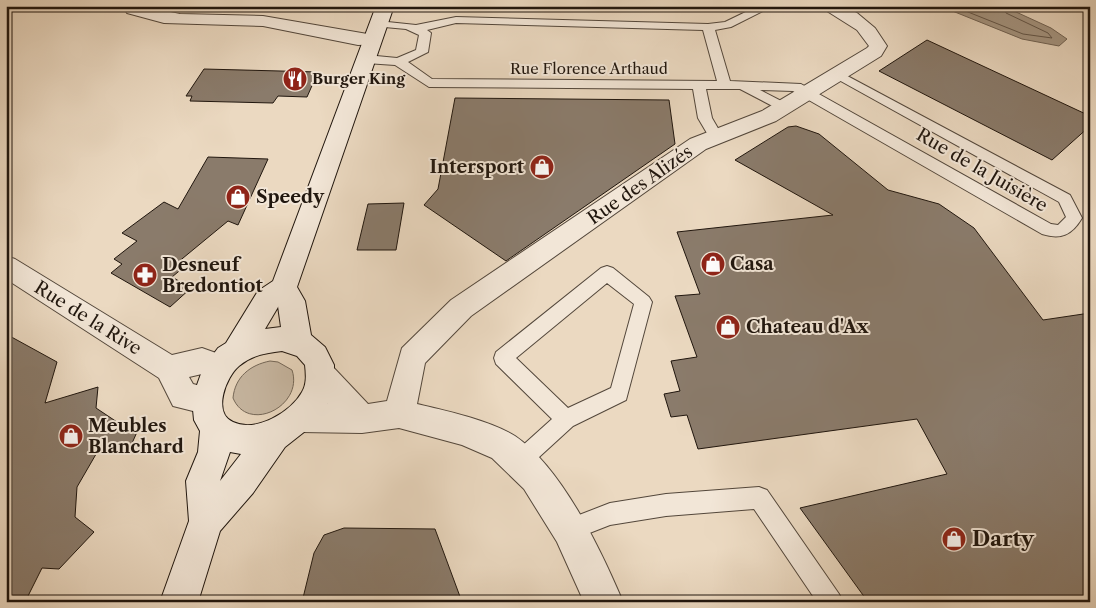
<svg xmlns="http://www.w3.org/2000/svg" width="1096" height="608" font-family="'Libre Caslon Text',serif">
	<rect width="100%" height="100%" fill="#ebd9c1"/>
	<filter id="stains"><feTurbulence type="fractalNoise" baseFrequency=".004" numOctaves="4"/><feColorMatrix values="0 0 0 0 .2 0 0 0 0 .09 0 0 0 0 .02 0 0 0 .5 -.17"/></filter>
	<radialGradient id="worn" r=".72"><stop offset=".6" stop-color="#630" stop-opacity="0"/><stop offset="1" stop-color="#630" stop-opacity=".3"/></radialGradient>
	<path fill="#c8b8a3" stroke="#746758" d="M 270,361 L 278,362 L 292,370 C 304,406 248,434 233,398 C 235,377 250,365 270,361 Z"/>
	<path fill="#a69784" stroke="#706355" d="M 940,6 L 1003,6 L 1051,28 L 1067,39 L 1059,46 L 1022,39 Z"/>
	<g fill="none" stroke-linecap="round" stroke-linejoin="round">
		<path stroke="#635649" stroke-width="1" d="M 953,6 L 1023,34 L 1052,38 L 1048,33 L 1006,13 L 1003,6"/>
	</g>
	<path fill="#8a7b6b" stroke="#20160e" d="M 927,40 L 1090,116 L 1090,126 L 1052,160 L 879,71 Z
		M 204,69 L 318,72 L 307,97 L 278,96 L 273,103 L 190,101 L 192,96 L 186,96 Z
		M 455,98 L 669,100 L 675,144 L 506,261 L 424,205 L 438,189 Z
		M 796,126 L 819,134 L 888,190 L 939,204 L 974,228 L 1043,320 L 1090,313 L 1090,602 L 868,602 L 800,508 L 947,474 L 917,419 L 698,449 L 687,415 L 671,417 L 664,394 L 680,391 L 671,361 L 697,357 L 675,296 L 700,294 L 677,232 L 833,215 L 735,160 L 788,127 Z
		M 208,157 L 268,159 L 238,225 L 228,221 L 177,263 L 184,267 L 172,277 L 191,288 L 170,307 L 111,273 L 122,264 L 114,259 L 137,241 L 122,233 L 164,202 L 178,209 Z
		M 404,203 L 396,250 L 357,250 L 368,204 Z
		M 6,334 L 57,362 L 45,403 L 98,387 L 96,408 L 117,422 L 141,423 L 129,450 L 99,449 L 77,487 L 75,517 L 94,532 L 59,569 L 42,568 L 25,602 L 6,602 Z
		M 344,528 L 435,529 L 462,602 L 302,602 L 314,553 L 324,535 Z"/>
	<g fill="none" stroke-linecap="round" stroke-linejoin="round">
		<defs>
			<path id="lane" d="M 758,6 L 773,6 L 731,27 L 715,30 L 730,81 L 801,84 L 1051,224 L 1058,225 L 1066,217 L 1059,202 L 828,74 L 834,70 L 838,71 L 1070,195 L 1082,218 C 1072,235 1061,240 1042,234 L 793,91 L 760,90 L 787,104 L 789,107 L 787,110 L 782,111 L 740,89 L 706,89 L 712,118 L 723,137 L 716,141 L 711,140 L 698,118 L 693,89 L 429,87 L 395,65 L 366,63 L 360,59 L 366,55 L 397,58 L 416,50 L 419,35 L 406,29 L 374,26 L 372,24 L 378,21 L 416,25 L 456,17 L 708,24 L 725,22 ZM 456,23 L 703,30 L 717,81 L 432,79 L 408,62 L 428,52 L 431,33 L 427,30 Z
				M 607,266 L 613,268 L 649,297 L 652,302 L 626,400 L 573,426 L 526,469 L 519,472 L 512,469 L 509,462 L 512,455 L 552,419 L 496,364 L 494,358 L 496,352 L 601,268 ZM 607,283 L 634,304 L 611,388 L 568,408 L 516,358 Z
				M 759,487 L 767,490 L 839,594 L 843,602 L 817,602 L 754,509 L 666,516 L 610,525 L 569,541 L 561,538 L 558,530 L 561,522 L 610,503 L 666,494 Z"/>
			<path id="street" d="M 123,6 L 142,6 L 180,14 L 263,16 L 379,36 L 381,40 L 379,44 L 358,45 L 263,26 L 164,23 L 127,13 Z
				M 819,6 L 843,6 L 857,13 L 875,28 L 887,46 L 881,56 L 776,121 L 706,149 L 471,316 L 425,363 L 417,404 C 447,411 489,420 515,436 C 562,468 601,550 623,602 L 584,602 L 557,542 L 524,489 L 492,458 L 462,445 L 399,428 L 362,433 L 301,432 L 290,428 L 285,418 L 290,408 L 301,404 L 328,404 L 311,385 L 307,376 L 311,367 L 322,363 L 333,367 L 368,404 L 387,401 L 402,348 L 451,300 L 690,139 L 762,111 L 867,48 L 869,46 L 857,30 Z
				M 6,256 L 15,259 L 172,355 L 202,348 L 230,358 L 235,367 L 230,376 L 220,380 L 202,374 L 189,377 L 193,384 L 216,390 L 220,400 L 216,410 L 205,414 L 173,406 L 159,378 L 6,279 Z"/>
			<path id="secondary" d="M 376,6 L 394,6 L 297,287 L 305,301 L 311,335 L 325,347 L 334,365 L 334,388 L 330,400 L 318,421 L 285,447 L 253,493 L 220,531 L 198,602 L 160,602 L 189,521 L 186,481 L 198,452 L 200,431 L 194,420 L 192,399 L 203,368 L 218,348 L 226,343 L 258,291 L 273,281 ZM 278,306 L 281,327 L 265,329 L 278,307 ZM 282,351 L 297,356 L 305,365 C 306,374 307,384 302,392 C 291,412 256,433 233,422 C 212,413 226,377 239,366 C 252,355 266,353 282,351 ZM 230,452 L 241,454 L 220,481 Z"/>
		</defs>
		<use href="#lane" stroke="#53473b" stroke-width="2"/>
		<use href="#street" stroke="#53473b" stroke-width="2"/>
		<use href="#secondary" stroke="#20160e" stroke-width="2"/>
		<use href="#lane" fill="#f2e6d7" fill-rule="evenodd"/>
		<use href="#street" fill="#f2e6d7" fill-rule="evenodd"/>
		<use href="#secondary" fill="#f2e6d7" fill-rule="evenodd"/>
	</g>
	<defs>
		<symbol id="restaurant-disc" viewBox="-11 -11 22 22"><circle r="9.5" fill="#8f2418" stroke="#f2e6d7"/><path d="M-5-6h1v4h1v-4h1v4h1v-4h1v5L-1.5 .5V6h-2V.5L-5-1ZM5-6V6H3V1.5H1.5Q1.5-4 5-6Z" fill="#fff"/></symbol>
		<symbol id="shop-disc" viewBox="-11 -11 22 22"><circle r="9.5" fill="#8f2418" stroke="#f2e6d7"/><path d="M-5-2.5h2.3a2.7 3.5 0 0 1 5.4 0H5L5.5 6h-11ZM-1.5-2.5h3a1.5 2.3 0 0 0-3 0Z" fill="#fff"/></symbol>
		<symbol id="pharmacy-disc" viewBox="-11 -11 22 22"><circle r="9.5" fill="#8f2418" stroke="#f2e6d7"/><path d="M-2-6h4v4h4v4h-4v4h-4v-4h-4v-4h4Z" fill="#fff"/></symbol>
	</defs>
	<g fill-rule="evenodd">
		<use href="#restaurant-disc" x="281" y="65" width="28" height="28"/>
		<use href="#shop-disc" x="528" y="153" width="28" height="28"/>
		<use href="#shop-disc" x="224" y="183" width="28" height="28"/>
		<use href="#shop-disc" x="699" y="250" width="28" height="28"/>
		<use href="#pharmacy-disc" x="131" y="261" width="28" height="28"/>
		<use href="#shop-disc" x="714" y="313" width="28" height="28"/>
		<use href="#shop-disc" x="57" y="422" width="28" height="28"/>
		<use href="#shop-disc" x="940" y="525" width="28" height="28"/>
	</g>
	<g text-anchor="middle" stroke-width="4" stroke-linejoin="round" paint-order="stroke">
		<g font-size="15" fill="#20160e" stroke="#f2e6d7">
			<text x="589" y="74">Rue Florence Arthaud</text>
		</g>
		<g font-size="15" font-weight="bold" fill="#20160e" stroke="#f2e6d7" text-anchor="start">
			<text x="312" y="84">Burger King</text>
		</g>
		<g font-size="18" font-weight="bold" fill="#20160e" stroke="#f2e6d7" text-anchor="start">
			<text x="524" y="173" text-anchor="end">Intersport</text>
			<text x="256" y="203">Speedy</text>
			<text x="730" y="270">Casa</text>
			<text x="162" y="271">Desneuf<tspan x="162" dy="21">Bredontiot</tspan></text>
			<text x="746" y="333">Chateau d'Ax</text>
			<text x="88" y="432">Meubles<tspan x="88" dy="21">Blanchard</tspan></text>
		</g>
		<g font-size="18" fill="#20160e" stroke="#f2e6d7">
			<text transform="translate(982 170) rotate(30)" y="6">Rue de la Juisière</text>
			<text transform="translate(640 185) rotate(-35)" y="6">Rue des Alizés</text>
			<text transform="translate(88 318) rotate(32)" y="6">Rue de la Rive</text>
		</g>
		<g font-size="21" font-weight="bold" fill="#20160e" stroke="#f2e6d7" text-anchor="start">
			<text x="972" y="546">Darty</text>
		</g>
	</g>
	<rect width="1096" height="608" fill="none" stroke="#ebd9c1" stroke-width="25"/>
	<rect x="8" y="8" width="1081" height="593" fill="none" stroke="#20160e" stroke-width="2.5"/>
	<rect x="12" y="12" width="1071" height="583" fill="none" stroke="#20160e"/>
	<rect width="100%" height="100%" filter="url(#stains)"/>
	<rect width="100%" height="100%" fill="url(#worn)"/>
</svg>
